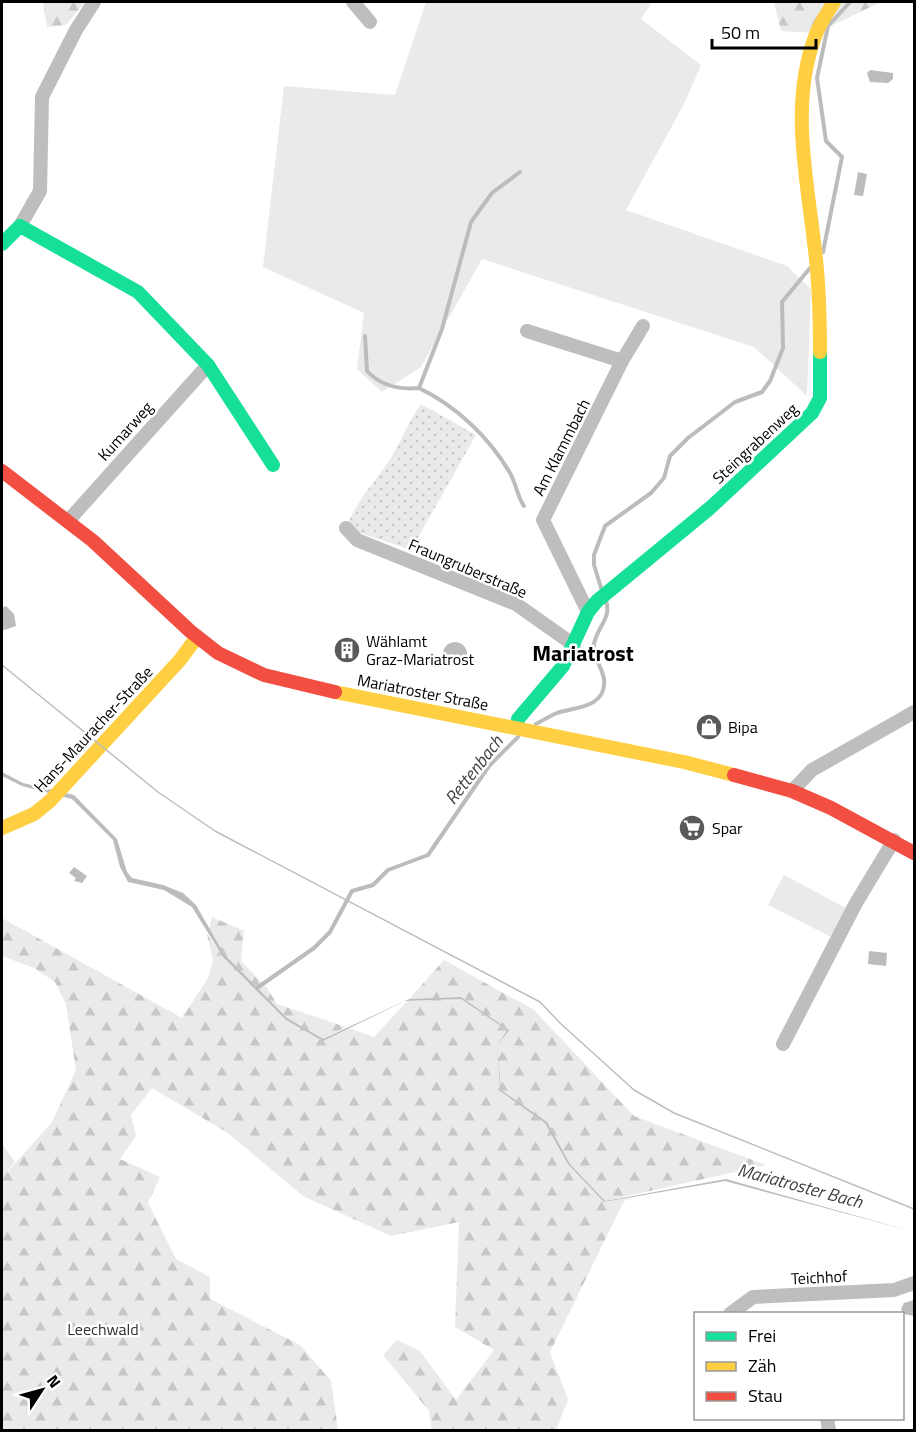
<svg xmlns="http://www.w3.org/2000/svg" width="916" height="1432" font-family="'Titillium Web',sans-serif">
	<defs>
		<pattern id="forest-firs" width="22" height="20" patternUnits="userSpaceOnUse" patternTransform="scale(1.5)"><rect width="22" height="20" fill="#eaeaea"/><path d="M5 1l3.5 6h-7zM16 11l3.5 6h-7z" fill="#c7c7c7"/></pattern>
		<pattern id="garden-dots" width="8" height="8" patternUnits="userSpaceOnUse" patternTransform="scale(1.5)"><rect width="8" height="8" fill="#eaeaea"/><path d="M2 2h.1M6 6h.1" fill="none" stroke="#c7c7c7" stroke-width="1.8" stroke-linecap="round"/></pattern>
	</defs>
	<rect width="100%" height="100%" fill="#fff"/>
	<path fill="#eaeaea" d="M 426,2 L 652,2 L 641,19 L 701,65 L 685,102 L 626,210 L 787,266 L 811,289 L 807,396 L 754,347 L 482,259 L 421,367 L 382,392 L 357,369 L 364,313 L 263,267 L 284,86 L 395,95 Z
		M 784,875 L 846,908 L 831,937 L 768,905 Z
		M 2,1144 L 15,1162 L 2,1178 Z"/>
	<path fill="url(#forest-firs)" d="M 43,2 L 85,2 L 66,25 L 47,27 Z
		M 774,2 L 881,2 L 816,33 L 781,31 Z
		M 212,917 L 244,931 L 241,961 L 267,988 L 277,1004 L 346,1027 L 323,1039 L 287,1018 L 224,954 L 209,929 Z
		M 2,918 L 182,1018 L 208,978 L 213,960 L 207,934 L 223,957 L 286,1020 L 323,1041 L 349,1028 L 374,1037 L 407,1001 L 461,999 L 507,1030 L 497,1046 L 508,1030 L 461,997 L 409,999 L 444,960 L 534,1010 L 634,1116 L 766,1165 L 605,1201 L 570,1164 L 547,1122 L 501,1090 L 497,1051 L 500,1091 L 545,1123 L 568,1164 L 604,1202 L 637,1197 L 624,1201 L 550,1352 L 568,1400 L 556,1430 L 432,1430 L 429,1411 L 383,1355 L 397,1340 L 420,1351 L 456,1400 L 494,1350 L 455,1327 L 459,1222 L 391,1236 L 303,1196 L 228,1133 L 152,1088 L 131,1115 L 136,1136 L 120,1159 L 160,1177 L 148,1203 L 176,1259 L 210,1277 L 210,1299 L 300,1345 L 331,1381 L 338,1430 L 2,1430 L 2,1178 L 52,1122 L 76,1070 L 66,1004 L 55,982 L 34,968 L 2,956 Z"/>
	<path fill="url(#garden-dots)" d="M 421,404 L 476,435 L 411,550 L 346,528 C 356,502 373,484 389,461 C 401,443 408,422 421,404 Z"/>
	<path fill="#bcbcbc" d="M 870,70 L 893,73 L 893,79 L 888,83 L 870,82 L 867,73 Z
		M 858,172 L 867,174 L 863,196 L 854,195 Z
		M 6,606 L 14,614 L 16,626 L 2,631 L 2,608 Z
		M443 654a12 12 0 1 1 24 0a12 12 0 1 1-24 0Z
		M 2,772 L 23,783 L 74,795 L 117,839 L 127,872 L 132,878 L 163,885 L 183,893 L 196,905 L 224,954 L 287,1018 L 323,1039 L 409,999 L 461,997 L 509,1030 L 497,1046 L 501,1090 L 547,1122 L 570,1164 L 605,1201 L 726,1179 L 914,1232 L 725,1181 L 604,1202 L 568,1164 L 545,1123 L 500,1091 L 497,1046 L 507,1030 L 461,999 L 405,1001 L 323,1041 L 286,1020 L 223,957 L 192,907 L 164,890 L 128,882 L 120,867 L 113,840 L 72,799 L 22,786 L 2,776 Z
		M 74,867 L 87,876 L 82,883 L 74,881 L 76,878 L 69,873 Z
		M 869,951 L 887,953 L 886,966 L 868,964 Z
		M 914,1300 L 914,1316 L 904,1314 L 901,1309 L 904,1303 Z"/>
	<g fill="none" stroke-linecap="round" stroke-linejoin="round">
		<path stroke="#bcbcbc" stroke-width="4" d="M 520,172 L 492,193 L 471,222 L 442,329 L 419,388 C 456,406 489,437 510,473 C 516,483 518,499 524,506
			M 823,252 L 842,157 L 826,141 L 817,78 L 828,26 L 850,2
			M 365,336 L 367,371 C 381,386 398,390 419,388
			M 602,591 L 594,565 L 594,555 L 605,526 L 651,493 L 664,478 L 670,456 L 688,438 L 735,402 L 762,392 L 770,381 L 783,348 L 782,302 L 810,268
			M 536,724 C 543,720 550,716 557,713 C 575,707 607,708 604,679 C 602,666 592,657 594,644 C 597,627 612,618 606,601
			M 257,988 L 314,948 L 330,932 L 352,891 L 373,885 L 388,870 L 428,855 L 489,766 L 518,737"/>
		<path stroke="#bebebe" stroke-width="14" d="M 353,2 L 370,22
			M 20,226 L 40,191 L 42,97 L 76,30 L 94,2
			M 527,331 L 622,361
			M 68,521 L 208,365
			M 346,528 L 357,540 L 516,604 L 574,645
			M 588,612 L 543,520 L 622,361 L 643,326
			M 792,791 L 812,770 L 914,712
			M 783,1044 L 856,903 L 894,840
			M 730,1314 L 753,1297 L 894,1290 L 914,1283
			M 827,1418 L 829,1430"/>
		<path stroke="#16e098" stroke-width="14" d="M 2,244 L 20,226 L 138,292 L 208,365 L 273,465
			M 517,727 L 518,719 L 563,666 L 588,612 L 597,601 L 710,508 L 812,413 L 820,398 L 820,352"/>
		<path stroke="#ffcf43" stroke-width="14" d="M 820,352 C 820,315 819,279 814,242 C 806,173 790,101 816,34 C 820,23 828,12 834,2
			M 335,692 L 684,762 L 734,775
			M 2,828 L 34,814 L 50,801 L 180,660 L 197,637"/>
		<path stroke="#f24e42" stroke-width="14" d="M 2,471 L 93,541 L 190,631 L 218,653 L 264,675 L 335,692
			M 734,775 L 792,791 L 831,808 L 914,853"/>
		<path stroke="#bdbdbd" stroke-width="1.5" d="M 2,665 L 158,792 L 215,831 L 540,1002 L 560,1023 L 634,1090 L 674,1113 L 914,1209"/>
	</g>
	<defs>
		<symbol id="building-disc" viewBox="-11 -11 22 22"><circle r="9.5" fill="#595959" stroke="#fff"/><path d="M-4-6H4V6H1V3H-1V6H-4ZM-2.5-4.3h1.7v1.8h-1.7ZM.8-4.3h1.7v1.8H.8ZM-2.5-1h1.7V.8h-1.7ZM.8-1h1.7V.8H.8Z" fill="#fff"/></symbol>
		<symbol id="shop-disc" viewBox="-11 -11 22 22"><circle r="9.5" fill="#595959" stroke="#fff"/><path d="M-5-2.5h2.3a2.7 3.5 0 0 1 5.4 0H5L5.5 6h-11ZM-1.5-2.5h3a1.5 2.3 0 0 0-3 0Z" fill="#fff"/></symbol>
		<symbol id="supermarket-disc" viewBox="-11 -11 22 22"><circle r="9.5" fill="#595959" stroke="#fff"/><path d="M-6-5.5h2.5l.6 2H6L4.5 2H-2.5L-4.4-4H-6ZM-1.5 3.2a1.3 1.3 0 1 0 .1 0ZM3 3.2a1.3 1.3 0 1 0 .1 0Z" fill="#fff"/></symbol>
	</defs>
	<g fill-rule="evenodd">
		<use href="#building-disc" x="332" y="635" width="30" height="30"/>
		<use href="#shop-disc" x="694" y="712" width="30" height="30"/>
		<use href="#supermarket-disc" x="677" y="813" width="30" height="30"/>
	</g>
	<g text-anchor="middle" stroke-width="5" stroke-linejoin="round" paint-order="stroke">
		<g font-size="16" fill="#000" stroke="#fff">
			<text transform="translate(125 431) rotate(-48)" y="6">Kumarweg</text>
			<text transform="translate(755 443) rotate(-43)" y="6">Steingrabenweg</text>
			<text transform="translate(561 447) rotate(-63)" y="6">Am Klammbach</text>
			<text transform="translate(468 568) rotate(23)" y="6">Fraungruberstraße</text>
			<text transform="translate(423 692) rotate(11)" y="6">Mariatroster Straße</text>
			<text transform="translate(93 729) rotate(-47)" y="6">Hans-Mauracher-Straße</text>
			<text transform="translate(819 1277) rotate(-3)" y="6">Teichhof</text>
		</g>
		<g font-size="16" fill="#000" stroke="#fff" text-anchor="start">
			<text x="366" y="647">Wählamt<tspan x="366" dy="18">Graz-Mariatrost</tspan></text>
			<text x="728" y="733">Bipa</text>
			<text x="712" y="834">Spar</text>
		</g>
		<g font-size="16" fill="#303030" stroke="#fff">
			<text x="103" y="1335">Leechwald</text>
		</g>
		<g font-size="18" font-style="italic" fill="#414141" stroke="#fff">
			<text transform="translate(474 770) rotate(-52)" y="6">Rettenbach</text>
			<text transform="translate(800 1186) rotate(15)" y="6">Mariatroster Bach</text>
		</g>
		<g font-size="22" font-weight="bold" fill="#000" stroke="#fff">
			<text x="583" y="661">Mariatrost</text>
		</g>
	</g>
	<rect width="916" height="1432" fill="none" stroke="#000000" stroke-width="6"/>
	<rect x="694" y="1312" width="210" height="108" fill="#ffffff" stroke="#999999" stroke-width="1.5"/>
	<rect x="706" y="1332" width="30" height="9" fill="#16e098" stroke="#999999" stroke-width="1.5"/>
	<text x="748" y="1342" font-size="18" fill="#000000">Frei</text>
	<rect x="706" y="1362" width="30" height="9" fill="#ffcf43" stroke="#999999" stroke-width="1.5"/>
	<text x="748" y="1372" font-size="18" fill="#000000">Zäh</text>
	<rect x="706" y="1392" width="30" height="9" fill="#f24e42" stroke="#999999" stroke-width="1.5"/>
	<text x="748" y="1402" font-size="18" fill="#000000">Stau</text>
	<g transform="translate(42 1390) rotate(54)" stroke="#ffffff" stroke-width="4.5" paint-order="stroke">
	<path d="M0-4.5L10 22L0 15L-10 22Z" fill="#000000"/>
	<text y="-9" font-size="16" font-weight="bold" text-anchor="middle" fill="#000000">N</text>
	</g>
	<path d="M712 39v9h104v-9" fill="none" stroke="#000000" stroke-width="3"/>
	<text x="721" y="39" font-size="18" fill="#000000" stroke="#ffffff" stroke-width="4.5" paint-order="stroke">50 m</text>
</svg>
